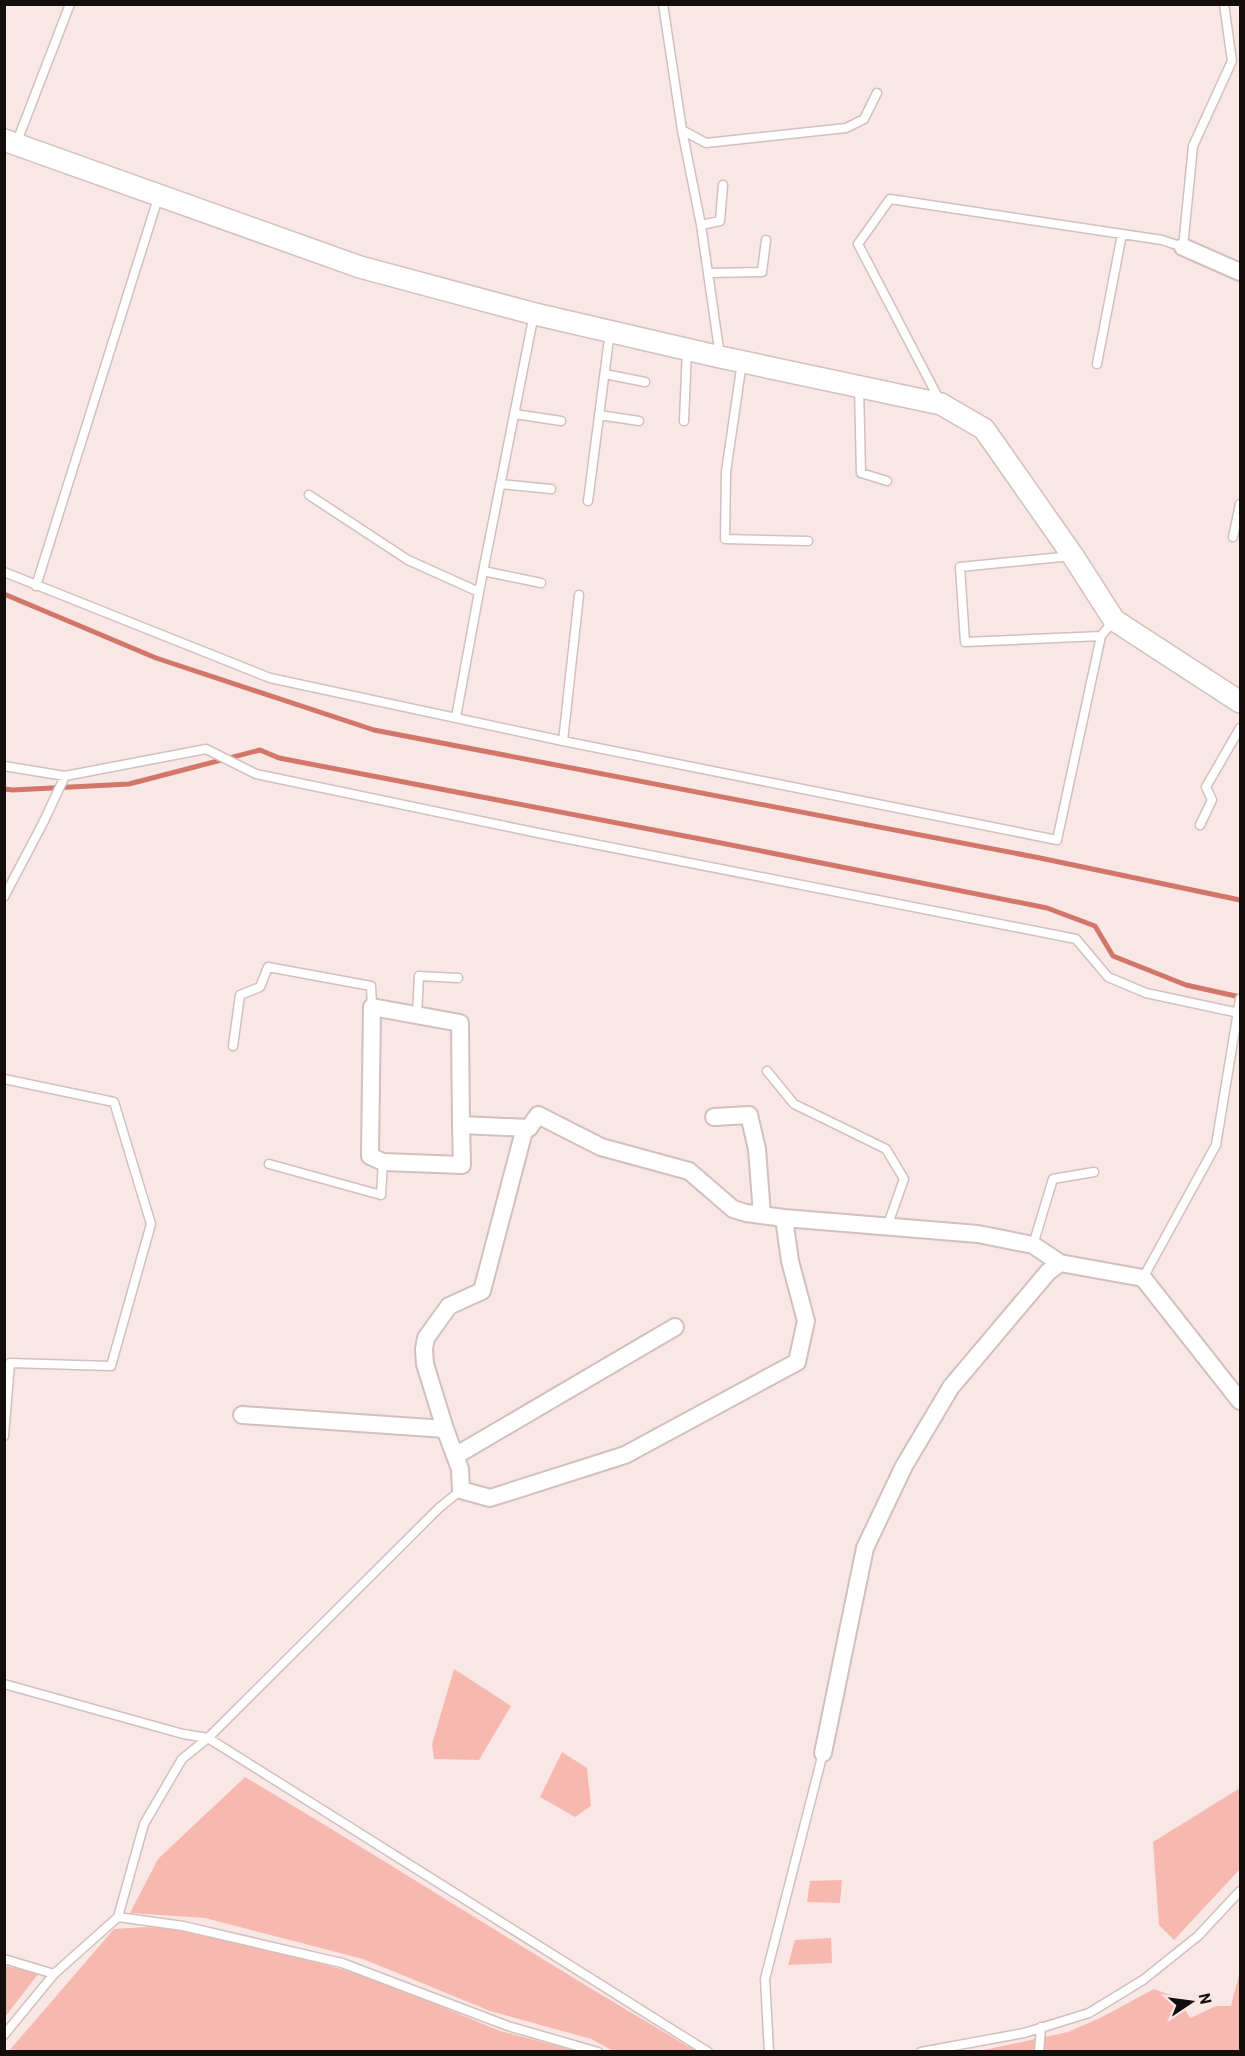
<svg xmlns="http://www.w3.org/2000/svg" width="1245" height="2056" font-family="Barlow,sans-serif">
	<rect width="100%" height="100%" fill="#f8e7e4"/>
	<path fill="#f7b9af" d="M 454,1669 L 511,1706 L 479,1760 L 434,1759 L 432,1744 Z
		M 562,1752 L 587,1768 L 591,1806 L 575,1817 L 540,1797 Z
		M 245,1777 C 396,1867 544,1962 696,2051 L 613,2051 L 591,2039 L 490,2011 L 363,1959 L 205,1918 L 130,1913 L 158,1859 Z
		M 1240,1788 L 1240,1869 L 1174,1940 L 1159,1925 L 1153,1842 Z
		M 842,1880 L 840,1903 L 807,1902 L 810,1881 Z
		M 147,1927 L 195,1931 L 334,1967 L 377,1980 L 500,2031 L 577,2051 L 8,2052 L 114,1929 Z
		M 831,1938 L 832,1963 L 788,1965 L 795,1940 Z
		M 5,1966 L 39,1973 L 5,2017 Z
		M 1240,1971 L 1240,2051 L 975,2052 L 1068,2032 L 1102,2017 L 1154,1989 L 1178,1998 L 1190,2018 L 1216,2006 L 1231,2006 Z"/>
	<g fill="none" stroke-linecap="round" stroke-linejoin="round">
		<path stroke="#d27669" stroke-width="5" d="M 4,594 L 156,658 L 374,730 L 1040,858 L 1240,900
			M 4,789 L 13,790 L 129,784 L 260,750 L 279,758 L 716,842 L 1047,908 L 1095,926 L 1113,956 L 1186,985 L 1240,997"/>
		<defs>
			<path id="service" d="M 663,4 L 682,130 L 701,225 L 720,356
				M 682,130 L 706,143 L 846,128 L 864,119 L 877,93
				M 16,144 L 70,4
				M 701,225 L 720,221 L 723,185
				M 708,273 L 762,272 L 766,240
				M 742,362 L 726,472 L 725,539 L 808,541
				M 1097,364 L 1122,234
				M 605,374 L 645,382
				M 859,387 L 861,473 L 887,481
				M 940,401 L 858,244 L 890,199 L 1162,240 L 1183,247 L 1193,146 L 1232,61 L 1224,4
				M 515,414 L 561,421
				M 599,415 L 639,421
				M 684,421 L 687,349
				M 501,484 L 551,489
				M 309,495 L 408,560 L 479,592
				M 588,501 L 610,331
				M 1233,537 L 1240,504
				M 1072,556 L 960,567 L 965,642 L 1101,636
				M 483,571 L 541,583
				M 4,572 L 270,678 L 563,741 L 1057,840 L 1101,636 L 1114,620
				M 36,586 L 159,195
				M 456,717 L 479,592 L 534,314
				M 563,741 L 579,595
				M 4,766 L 65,776 L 206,749 L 256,774 L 538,833 L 1076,939 L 1108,977 L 1146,993 L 1239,1013
				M 1200,825 L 1212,800 L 1206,787 L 1240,728
				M 4,897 L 43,823 L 65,776
				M 417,1015 L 419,976 L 458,978
				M 233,1046 L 240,995 L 260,987 L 268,967 L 371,986 L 372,1007
				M 767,1071 L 794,1104 L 886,1149 L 904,1179 L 887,1227
				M 4,1079 L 114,1102 L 151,1224 L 111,1366 L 10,1363 L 4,1436
				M 269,1164 L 381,1195 L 383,1162
				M 1033,1245 L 1053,1179 L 1094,1172
				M 1143,1278 L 1216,1145 L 1240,999
				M 4,1684 L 183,1734 L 208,1738 L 708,2052
				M 118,1917 L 183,1926 L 342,1963 L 508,2026 L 598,2052
				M 4,1959 L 54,1974
				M 4,2035 L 54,1974 L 118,1917 L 144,1824 L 182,1759 L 208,1738 L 439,1508 L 461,1490
				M 769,2052 L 765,1979 L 823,1753
				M 921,2052 L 1024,2033 L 1089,2013 L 1143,1980 L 1198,1936 L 1240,1891
				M 1039,2052 L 1041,2027"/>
			<path id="minor" d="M 1183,247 L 1240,272
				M 714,1117 L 749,1115 L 757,1149 L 762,1215
				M 461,1125 L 462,1165 L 383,1162 L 370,1156 L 372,1007 L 460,1023 L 461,1125 L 529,1128
				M 784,1218 L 746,1213 L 733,1209 L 689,1171 L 601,1147 L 538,1115 L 529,1128 L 524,1131 L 482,1291 L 449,1306 L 426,1338 L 424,1349 L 425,1364 L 445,1429 L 460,1469 L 461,1490 L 490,1498 L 625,1455 L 797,1362 L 806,1321 L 790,1261 L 784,1218 L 978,1234 L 1033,1245 L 1060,1263 L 1143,1278 L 1240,1401
				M 242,1415 L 445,1429
				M 455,1456 L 675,1327
				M 823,1753 L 865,1548 L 904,1466 L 951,1387 L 1048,1272 L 1060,1263"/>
			<path id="tertiary" d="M 4,140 L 360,267 L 535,314 L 720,357 L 941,404 L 984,429 L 1073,556 L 1114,620 L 1240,702"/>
		</defs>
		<use href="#service" stroke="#d1c0bd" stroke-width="11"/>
		<use href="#minor" stroke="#d1c0bd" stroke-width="20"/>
		<use href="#tertiary" stroke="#d1c0bd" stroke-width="24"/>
		<use href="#service" stroke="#fff" stroke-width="8"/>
		<use href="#minor" stroke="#fff" stroke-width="16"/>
		<use href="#tertiary" stroke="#fff" stroke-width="21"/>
	</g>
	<rect width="1245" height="2056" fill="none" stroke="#130d0c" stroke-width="12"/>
	<g transform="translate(1191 2002) rotate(77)" stroke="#f8e7e4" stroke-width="4.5" paint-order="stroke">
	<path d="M0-4.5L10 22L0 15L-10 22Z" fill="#130d0c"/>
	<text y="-9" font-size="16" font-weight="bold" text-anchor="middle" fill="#130d0c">N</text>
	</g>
</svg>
